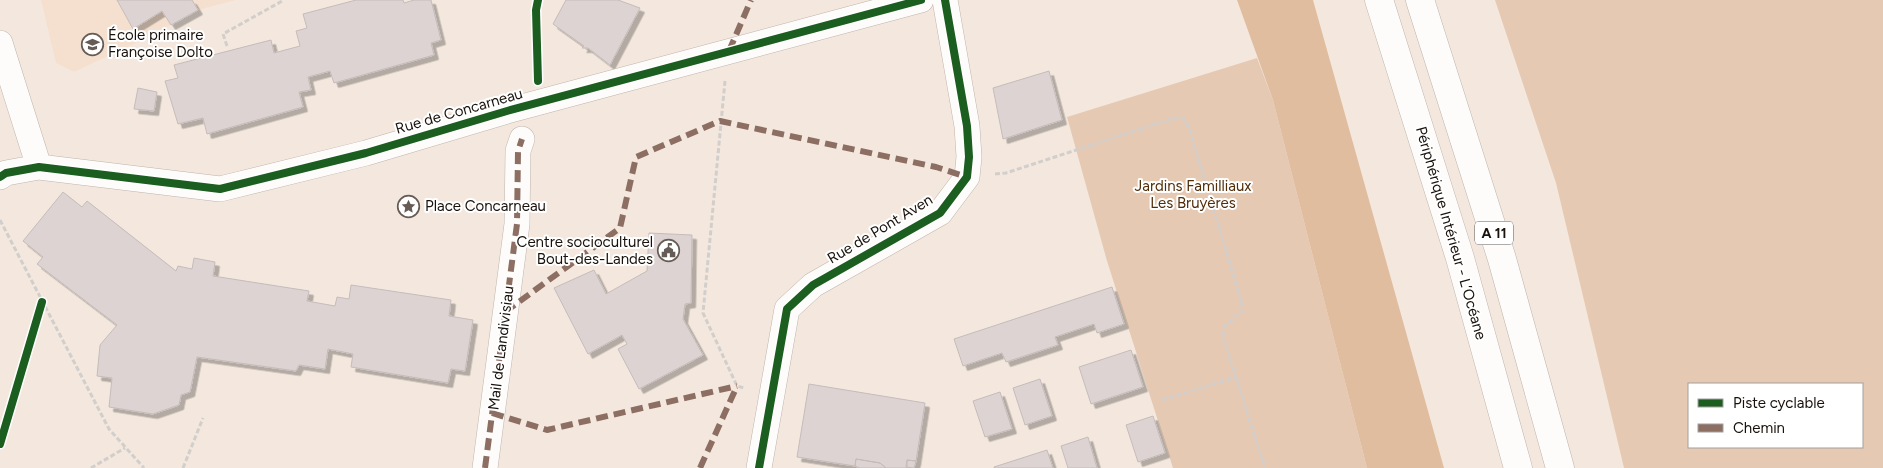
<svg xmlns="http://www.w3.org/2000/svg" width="1883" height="468" font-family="Figtree,sans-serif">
	<defs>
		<filter id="shadow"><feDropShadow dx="4.5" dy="4.5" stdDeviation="0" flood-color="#0004"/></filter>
	</defs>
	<rect width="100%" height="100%" fill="#f4e8de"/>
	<path fill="#f5e0cf" d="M 41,0 L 236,0 L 198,10 L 151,36 L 74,72 L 56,63 Z"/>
	<path fill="#e6c9b3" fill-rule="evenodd" d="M 1495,0 L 1883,0 L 1883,468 L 1624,468 L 1556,183 ZM 1689,384 L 1862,384 L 1862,447 L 1689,447 Z
		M 1257,58 L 1273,100 L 1367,468 L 1173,468 L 1107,261 L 1067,117 Z"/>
	<path fill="#e0bd9f" d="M 1237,0 L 1313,0 L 1444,468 L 1367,468 L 1273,100 Z"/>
	<path fill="#dcd3d2" stroke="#c5bcba" filter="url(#shadow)" d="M 117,0 L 192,0 L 198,10 L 171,25 L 162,11 L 133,29 Z
		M 356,0 L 403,0 L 404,3 L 414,0 L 431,0 L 441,40 L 431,43 L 434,55 L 334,83 L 330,71 L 308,77 L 311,90 L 299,92 L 303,107 L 207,134 L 203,118 L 178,124 L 165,81 L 178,78 L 174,65 L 271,40 L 274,53 L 300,46 L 296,31 L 307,28 L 303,14 Z
		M 566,0 L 618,0 L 640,8 L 610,65 L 588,48 L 582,48 L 584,46 L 553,24 Z
		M 1049,71 L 1062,120 L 1003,139 L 993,88 Z
		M 138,88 L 157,92 L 154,111 L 134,109 Z
		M 63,192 L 82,207 L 87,201 L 176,271 L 178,266 L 192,269 L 194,258 L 215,262 L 213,276 L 309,291 L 307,301 L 335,306 L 337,297 L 349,299 L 351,285 L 451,300 L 449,316 L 473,320 L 465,371 L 451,369 L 448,383 L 351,367 L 353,354 L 328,349 L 325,369 L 299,365 L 296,371 L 197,357 L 190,392 L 181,395 L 179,405 L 153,414 L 109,407 L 112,378 L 97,376 L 100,345 L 117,325 L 37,264 L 43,257 L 23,241 Z
		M 649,233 L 692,235 L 691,303 L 685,304 L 683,319 L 703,355 L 639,389 L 618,349 L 627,344 L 622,335 L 588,354 L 554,288 L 594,270 L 606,294 L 647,271 Z
		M 1112,287 L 1124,324 L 1097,333 L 1094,324 L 1055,337 L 1058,345 L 1006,362 L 1002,353 L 963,366 L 954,339 Z
		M 1131,350 L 1143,387 L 1091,404 L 1079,367 Z
		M 1040,379 L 1052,416 L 1025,425 L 1013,388 Z
		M 809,384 L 925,403 L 916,461 L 907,460 L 907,468 L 886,468 L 880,463 L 856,459 L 855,466 L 797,457 Z
		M 1000,392 L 1012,429 L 985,437 L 973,401 Z
		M 1153,416 L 1165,453 L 1138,462 L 1126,425 Z
		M 1088,437 L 1097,468 L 1068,468 L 1061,446 Z
		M 1047,450 L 1053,468 L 994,468 L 994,467 Z
		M 856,459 L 880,463 L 886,468 L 860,468 L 855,466 Z
		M 907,460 L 916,461 L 914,468 L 906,467 Z"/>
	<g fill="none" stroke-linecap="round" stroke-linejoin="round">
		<defs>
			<path id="street" d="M 0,43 L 39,167
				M 0,177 L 6,173 L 39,167 L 220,189 L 366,153 L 507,111 L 921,0
				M 485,468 L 517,224 L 518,151 L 522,139
				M 759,468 L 787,309 L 813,285 L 940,213 L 967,177 L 969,157 L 967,126 L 945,0"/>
			<path id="highway" d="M 1379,0 L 1460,258 L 1518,468
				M 1420,0 L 1502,259 L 1560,468"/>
		</defs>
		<use href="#street" stroke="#beb4ac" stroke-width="26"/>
		<use href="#highway" stroke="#beb4ac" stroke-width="29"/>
		<path stroke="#d2cecb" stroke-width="3" stroke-dasharray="5 2.5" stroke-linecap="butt" d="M 227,46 L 223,34 L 284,0
			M 538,74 L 536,10 L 538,0
			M 725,81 L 703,313 L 737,386 L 744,388
			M 995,174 L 1006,173 L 1174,118 L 1183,118 L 1189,128 L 1241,300 L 1243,310 L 1224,327 L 1224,340 L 1265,468
			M 0,220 L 109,429 L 144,468
			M 1162,400 L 1236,377
			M 91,468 L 125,448
			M 183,468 L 203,418"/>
		<use href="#street" stroke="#fdfcfa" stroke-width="25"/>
		<use href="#highway" stroke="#fdfcfa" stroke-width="28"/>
		<path stroke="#8d6e63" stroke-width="6" stroke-dasharray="12 6" stroke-linecap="butt" d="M 729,51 L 751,0
			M 505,312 L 620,228 L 636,157 L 720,121 L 936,167 L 967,177
			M 492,413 L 547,430 L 737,386
			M 485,468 L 517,224 L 518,151 L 522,139
			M 700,468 L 737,386"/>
		<defs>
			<path id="cycleway" d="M 538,81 L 536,10 L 538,0
				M 0,177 L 6,173 L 39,167 L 220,189 L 366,153 L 507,111 L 921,0
				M 0,444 L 42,302
				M 759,468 L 787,309 L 813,285 L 940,213 L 967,177 L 969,157 L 967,126 L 945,0"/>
		</defs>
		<use href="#cycleway" stroke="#fff" stroke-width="11"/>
		<use href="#cycleway" stroke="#1b5e20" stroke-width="8"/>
	</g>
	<defs>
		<symbol id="school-ring" viewBox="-11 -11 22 22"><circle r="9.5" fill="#fff" stroke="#665c55" stroke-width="1.5"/><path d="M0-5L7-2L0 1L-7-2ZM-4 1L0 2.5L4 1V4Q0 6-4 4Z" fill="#665c55"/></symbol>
		<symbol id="sight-ring" viewBox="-11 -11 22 22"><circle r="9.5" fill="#fff" stroke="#665c55" stroke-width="1.5"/><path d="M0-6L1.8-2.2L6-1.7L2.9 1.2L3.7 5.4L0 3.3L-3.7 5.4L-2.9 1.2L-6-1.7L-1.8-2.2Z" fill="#665c55"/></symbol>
		<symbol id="civic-ring" viewBox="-11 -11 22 22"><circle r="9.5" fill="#fff" stroke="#665c55" stroke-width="1.5"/><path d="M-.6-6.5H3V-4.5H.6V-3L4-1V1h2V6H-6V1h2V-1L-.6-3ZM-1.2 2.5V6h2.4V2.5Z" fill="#665c55"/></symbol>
	</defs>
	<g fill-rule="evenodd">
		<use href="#school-ring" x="80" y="32" width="25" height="25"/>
		<use href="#sight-ring" x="396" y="194" width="25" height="25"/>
		<use href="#civic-ring" x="656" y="238" width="25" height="25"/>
	</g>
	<g text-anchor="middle" stroke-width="4" stroke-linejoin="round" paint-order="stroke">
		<rect fill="#fff" stroke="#5e5854" stroke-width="1" x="1475" y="221.5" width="38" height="23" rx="4"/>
		<g font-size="14" font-weight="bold" fill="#19110b">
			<text x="1494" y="238">A 11</text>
		</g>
		<g font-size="15" fill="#19110b" stroke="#fff" text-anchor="start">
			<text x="108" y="40">École primaire<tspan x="108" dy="17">Françoise Dolto</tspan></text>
			<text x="425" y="211">Place Concarneau</text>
			<text x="653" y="247" text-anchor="end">Centre socioculturel<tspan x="653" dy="17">Bout-des-Landes</tspan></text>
		</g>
		<g font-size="15" fill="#19110b" stroke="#fff">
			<text transform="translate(459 111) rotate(-16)" y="5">Rue de Concarneau</text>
			<text transform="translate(880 229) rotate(-31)" y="5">Rue de Pont Aven</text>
			<text transform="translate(1451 233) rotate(74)" y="5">Périphérique Intérieur - L’Océane</text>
			<text transform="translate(501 348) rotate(-83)" y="5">Mail de Landivisiau</text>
		</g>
		<g font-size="15" fill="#512d09" stroke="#fff">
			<text x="1193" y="191">Jardins Familliaux<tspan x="1193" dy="17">Les Bruyères</tspan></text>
		</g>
	</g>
	<rect x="1688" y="383" width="175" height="65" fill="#ffffff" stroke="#a3a09d"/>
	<rect x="1698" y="399" width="25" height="8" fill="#1b5e20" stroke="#a3a09d"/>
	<text x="1733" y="408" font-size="15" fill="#19110b">Piste cyclable</text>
	<rect x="1698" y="424" width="25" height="8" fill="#8d6e63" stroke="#a3a09d"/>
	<text x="1733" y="433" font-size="15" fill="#19110b">Chemin</text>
</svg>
